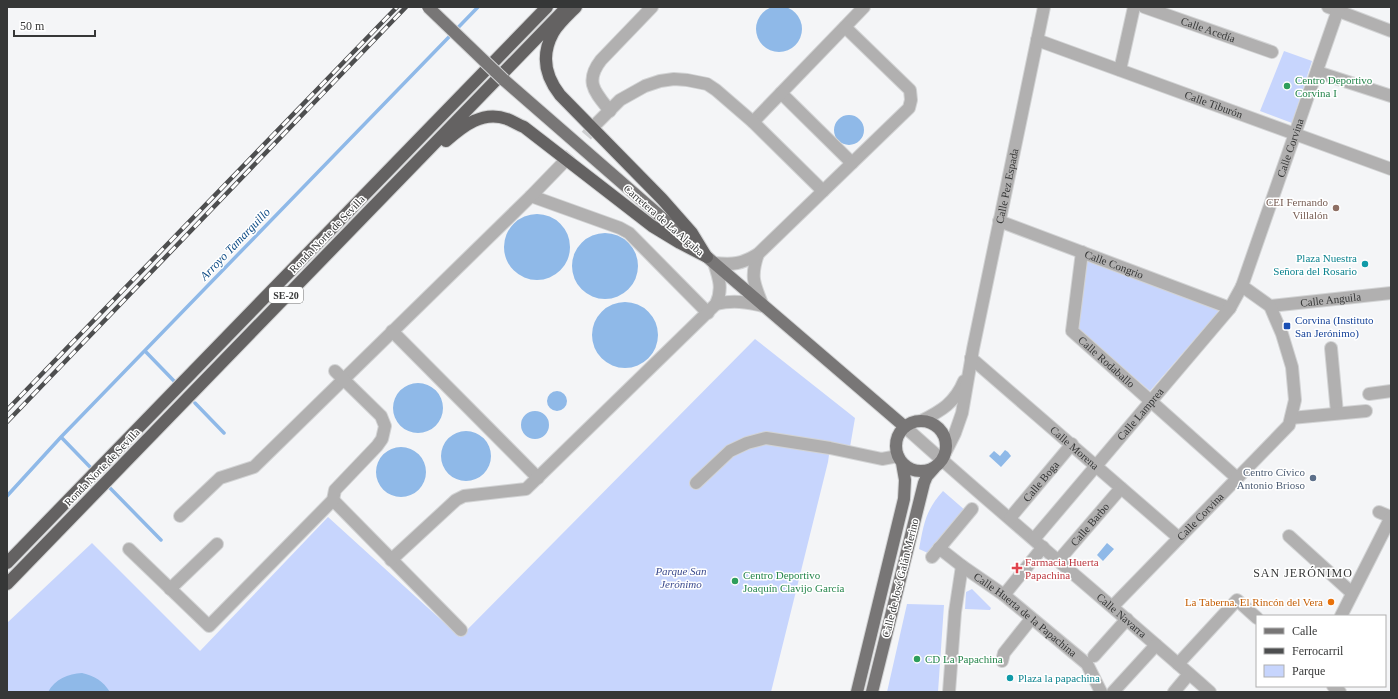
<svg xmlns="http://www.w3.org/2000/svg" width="1398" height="699" font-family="Georgia,serif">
	<rect width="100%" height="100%" fill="#f4f5f7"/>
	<path fill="#c7d5fd" d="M 1284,51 L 1312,61 L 1292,123 L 1260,111 Z
		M 1086,259 L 1220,310 L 1150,391 L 1077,328 Z
		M 755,339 L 855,418 L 850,447 L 830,448 L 828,462 L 771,692 L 7,692 L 7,623 L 92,543 L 200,651 L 328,517 L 460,637 Z
		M 943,491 L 966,511 L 930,554 L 919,549 C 924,524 925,511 943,491 Z
		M 972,589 L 991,608 L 990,610 L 965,609 L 966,592 Z
		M 907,604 L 944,605 L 938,692 L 887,692 Z"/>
	<path fill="#8fb9e8" d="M756 29a23 23 0 1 1 46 0a23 23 0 1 1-46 0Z
		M834 130a15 15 0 1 1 30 0a15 15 0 1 1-30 0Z
		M504 247a33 33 0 1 1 66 0a33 33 0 1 1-66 0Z
		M572 266a33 33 0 1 1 66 0a33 33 0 1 1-66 0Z
		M592 335a33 33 0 1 1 66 0a33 33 0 1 1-66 0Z
		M393 408a25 25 0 1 1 50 0a25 25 0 1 1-50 0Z
		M547 401a10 10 0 1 1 20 0a10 10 0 1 1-20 0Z
		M521 425a14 14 0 1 1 28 0a14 14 0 1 1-28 0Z
		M441 456a25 25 0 1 1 50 0a25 25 0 1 1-50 0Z
		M376 472a25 25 0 1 1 50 0a25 25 0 1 1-50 0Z
		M 1005,450 L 1008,452 L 1011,456 L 1001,467 L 989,456 L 994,451 L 1000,456 Z
		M 1107,543 L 1114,549 L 1103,561 L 1097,555 Z
		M 82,673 C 95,676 103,681 110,692 L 48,692 C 55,679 68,674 82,673 Z"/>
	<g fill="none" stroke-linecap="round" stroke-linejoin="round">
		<path stroke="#8fb9e8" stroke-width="3.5" d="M 145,351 L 175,382
			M 195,403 L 224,433
			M 61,437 L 91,468
			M 110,488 L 161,540
			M 7,496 L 61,437 L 478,7"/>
		<path stroke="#cecfd1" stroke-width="12" stroke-dasharray="12 6" stroke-linecap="butt" d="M 563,163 L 597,123"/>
		<defs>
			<g id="minor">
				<path id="s1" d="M 1144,7 L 1272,52"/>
				<path d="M 1328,7 L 1391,31"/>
				<path id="s2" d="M 1037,40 L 1391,169"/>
				<path d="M 1120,70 L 1134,7"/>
				<path d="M 1317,72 L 1391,96"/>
				<path d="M 781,93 L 852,163"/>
				<path d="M 610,111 C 595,92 584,82 601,60 L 652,7"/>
				<path d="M 753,122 L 864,7"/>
				<path d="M 597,123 L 620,100 L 645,86 L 660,81 L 674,79 L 687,80 L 707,84 L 716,90 L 753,122 L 823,191"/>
				<path d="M 531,196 L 620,228 L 629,233 L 708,313"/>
				<path id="s3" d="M 999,221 L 1230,308"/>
				<path id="s4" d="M 1082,252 L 1072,331 L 1237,478"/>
				<path d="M 758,254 C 750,277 754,284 763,306"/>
				<path d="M 716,304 C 733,300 747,302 763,306"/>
				<path id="s5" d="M 1270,306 L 1391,293"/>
				<path d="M 392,331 L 538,478"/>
				<path d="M 1331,348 L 1337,413"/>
				<path id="s6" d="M 971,358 L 1179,538"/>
				<path d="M 1369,394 L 1391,391"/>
				<path d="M 1291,418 L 1366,411"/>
				<path d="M 921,421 C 941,411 955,403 964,381"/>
				<path id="s7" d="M 905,427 C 1005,517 1109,603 1210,692"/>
				<path id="s8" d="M 945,453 L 955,433 L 962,413 L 973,349 L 1044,7"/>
				<path d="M 696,483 L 730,451 L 747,443 L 766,438 L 830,448 L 882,459 L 898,456"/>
				<path d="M 333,500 L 461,630"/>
				<path d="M 1379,512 L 1391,517"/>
				<path d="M 180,516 L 220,478 L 254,467 L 531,196 L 563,163"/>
				<path id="s9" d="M 1010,518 L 1072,444"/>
				<path d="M 1289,536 L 1352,593"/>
				<path id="s10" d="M 1034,539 L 1230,308 L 1242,286"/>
				<path id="s11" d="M 939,548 L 962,566 L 1004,595 L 1087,664 L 1101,692"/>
				<path d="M 129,549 L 209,626 L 333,500 L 335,490 L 377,446 L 382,439 L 385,426 L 381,416 L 335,371"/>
				<path d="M 932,557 L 972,509"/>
				<path d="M 391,560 L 456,500 L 464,496 L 526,489 L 716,304 C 723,289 719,278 714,263 C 733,265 742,264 758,254 L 909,108 L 911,100 L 910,90 L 845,27"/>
				<path id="s12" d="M 1059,560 L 1121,488"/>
				<path d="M 170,589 L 217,544"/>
				<path d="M 1004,595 L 1043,547"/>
				<path id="s13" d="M 1113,606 L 1289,425 L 1295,400 L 1292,367 L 1282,334 L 1270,306 L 1242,286 L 1339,7"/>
				<path d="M 1341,616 L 1391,517"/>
				<path d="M 1094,656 L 1127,619"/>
				<path d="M 1002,661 L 1004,653 L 1031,619"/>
				<path d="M 1178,664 L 1237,600 L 1257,618"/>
				<path d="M 1333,686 L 1340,692"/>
				<path d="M 949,692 L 955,612 L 962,566"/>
				<path d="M 1113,692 L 1156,645"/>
				<path d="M 1174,692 L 1189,674"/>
			</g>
			<path id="major" d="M 504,80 L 714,263 L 905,427
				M896 446a25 25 0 1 1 50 0a25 25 0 1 1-50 0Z
				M 857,692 L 904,499 L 905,480 L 902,463
				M 872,692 L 924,483 L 927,476 L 935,467"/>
			<path id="highway" d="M 576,7 C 568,15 558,24 553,33 C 541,55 545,76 560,95 L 662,199 L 692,233 L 706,256
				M 446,141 C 463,126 483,110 507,119 C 513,121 518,125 524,127 L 652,226 L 680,243 L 707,257
				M 7,563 L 547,7
				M 7,584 L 567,7"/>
		</defs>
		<use href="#minor" stroke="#d2d3d4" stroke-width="14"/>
		<use href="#major" stroke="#d2d3d4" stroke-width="14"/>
		<use href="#highway" stroke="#d2d3d4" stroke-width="14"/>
		<use href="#minor" stroke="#b1b0b0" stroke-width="12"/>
		<use href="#major" stroke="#787676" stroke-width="12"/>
		<use href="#highway" stroke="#646262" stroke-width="12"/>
		<defs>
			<path id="rail" d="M 7,410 L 397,7
				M 7,422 L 406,7"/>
		</defs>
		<use href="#rail" stroke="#4d4e4f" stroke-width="4.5"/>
		<use href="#rail" stroke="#fff" stroke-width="3" stroke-dasharray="9" stroke-linecap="butt"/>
		<defs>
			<path id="major-bridge" d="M 428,7 L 504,80"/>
		</defs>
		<use href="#major-bridge" stroke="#d2d3d4" stroke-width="14" stroke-linecap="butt"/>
		<use href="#major-bridge" stroke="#787676" stroke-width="12"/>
	</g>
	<g fill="#2e9e5b" stroke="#fff" stroke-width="1.5">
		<circle cx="1287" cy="86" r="4"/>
		<circle cx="735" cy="581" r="4"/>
		<circle cx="917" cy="659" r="4"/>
	</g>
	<circle fill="#8d6e63" stroke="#fff" stroke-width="1.5" cx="1336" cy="208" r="4"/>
	<g fill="#0f9aa8" stroke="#fff" stroke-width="1.5">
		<circle cx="1365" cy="264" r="4"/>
		<circle cx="1010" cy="678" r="4"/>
	</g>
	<rect fill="#1a4fb4" stroke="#fff" stroke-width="1.5" x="1283" y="322" width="8" height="8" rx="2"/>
	<circle fill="#5c6f8a" stroke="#fff" stroke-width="1.5" cx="1313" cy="478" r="4"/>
	<path fill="#e0444e" stroke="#fff" stroke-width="1.5" d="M1015 562h4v4h4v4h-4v4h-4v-4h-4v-4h4z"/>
	<circle fill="#e8710a" stroke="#fff" stroke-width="1.5" cx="1331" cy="602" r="4"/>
	<g text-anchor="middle" stroke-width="3" stroke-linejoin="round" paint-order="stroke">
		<rect fill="#fff" stroke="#727373" stroke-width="1" x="269" y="287" width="34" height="16" rx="3"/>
		<g font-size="10" font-weight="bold" fill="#363737">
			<text x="286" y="299">SE-20</text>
		</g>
		<g font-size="11" fill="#363737" stroke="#fff">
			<text dy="4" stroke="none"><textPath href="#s1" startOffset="68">Calle Acedía</textPath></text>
			<text dy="4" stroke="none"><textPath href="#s2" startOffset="188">Calle Tiburón</textPath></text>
			<text dy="4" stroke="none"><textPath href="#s13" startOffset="557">Calle Corvina</textPath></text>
			<text dy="4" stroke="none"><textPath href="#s8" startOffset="275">Calle Pez Espada</textPath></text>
			<text transform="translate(664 220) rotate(41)" y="4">Carretera de La Algaba</text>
			<text transform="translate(327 234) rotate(-46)" y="4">Ronda Norte de Sevilla</text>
			<text dy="4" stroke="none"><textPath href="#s3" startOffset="123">Calle Congrio</textPath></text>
			<text dy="4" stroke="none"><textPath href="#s5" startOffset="61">Calle Anguila</textPath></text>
			<text dy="4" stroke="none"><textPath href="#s4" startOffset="126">Calle Rodaballo</textPath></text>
			<text dy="4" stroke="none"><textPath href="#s10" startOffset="164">Calle Lamprea</textPath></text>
			<text dy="4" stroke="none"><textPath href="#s6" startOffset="137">Calle Morena</textPath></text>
			<text transform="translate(102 467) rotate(-46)" y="4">Ronda Norte de Sevilla</text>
			<text dy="4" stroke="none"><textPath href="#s9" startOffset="48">Calle Boga</textPath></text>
			<text dy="4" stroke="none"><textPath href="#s13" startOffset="125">Calle Corvina</textPath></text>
			<text dy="4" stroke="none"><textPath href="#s12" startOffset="47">Calle Barbo</textPath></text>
			<text transform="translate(900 578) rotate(-76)" y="4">Calle de José Galán Merino</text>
			<text dy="4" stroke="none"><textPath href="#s11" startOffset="109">Calle Huerta de la Papachina</textPath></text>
			<text dy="4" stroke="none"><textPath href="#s7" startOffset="287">Calle Navarra</textPath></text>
		</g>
		<g font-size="11" fill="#27864d" stroke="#fff" text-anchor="start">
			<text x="1295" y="84">Centro Deportivo<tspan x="1295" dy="13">Corvina I</tspan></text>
			<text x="743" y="579">Centro Deportivo<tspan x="743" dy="13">Joaquín Clavijo García</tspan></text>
			<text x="925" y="663">CD La Papachina</text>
		</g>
		<g font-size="11" fill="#785e54" stroke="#fff" text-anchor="end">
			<text x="1328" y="206">CEI Fernando<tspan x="1328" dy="13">Villalón</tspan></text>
		</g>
		<g font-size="11" fill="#0d838f" stroke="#fff" text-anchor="end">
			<text x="1357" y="262">Plaza Nuestra<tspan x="1357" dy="13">Señora del Rosario</tspan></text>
			<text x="1018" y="682" text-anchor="start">Plaza la papachina</text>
		</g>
		<g font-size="11" fill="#164399" stroke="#fff" text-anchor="start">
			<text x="1295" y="324">Corvina (Instituto<tspan x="1295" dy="13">San Jerónimo)</tspan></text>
		</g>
		<g font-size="11" fill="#4e5e75" stroke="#fff" text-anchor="end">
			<text x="1305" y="476">Centro Cívico<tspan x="1305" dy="13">Antonio Brioso</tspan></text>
		</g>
		<g font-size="11" fill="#be3a42" stroke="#fff" text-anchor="start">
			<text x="1025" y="566">Farmacia Huerta<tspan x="1025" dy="13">Papachina</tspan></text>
		</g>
		<g font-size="11" font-style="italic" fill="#3b4b8e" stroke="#fff">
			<text x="681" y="575">Parque San<tspan x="681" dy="13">Jerónimo</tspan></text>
		</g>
		<g font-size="11" fill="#c56008" stroke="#fff" text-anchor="end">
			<text x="1323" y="606">La Taberna. El Rincón del Vera</text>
		</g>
		<g font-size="12" font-style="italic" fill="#104d86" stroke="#fff">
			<text transform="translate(235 244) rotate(-46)" y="4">Arroyo Tamarguillo</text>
		</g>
		<g font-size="12" letter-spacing="1" fill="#363737" stroke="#fff">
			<text x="1303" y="577">SAN JERÓNIMO</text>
		</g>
	</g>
	<rect width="1398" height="699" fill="none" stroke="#363737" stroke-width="16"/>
	<rect x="1256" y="615" width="130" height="72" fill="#ffffff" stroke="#afafaf"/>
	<rect x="1264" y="628" width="20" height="6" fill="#787676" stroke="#afafaf"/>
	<text x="1292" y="635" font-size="12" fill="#363737">Calle</text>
	<rect x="1264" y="648" width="20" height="6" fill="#4d4e4f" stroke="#afafaf"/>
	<text x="1292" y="655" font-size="12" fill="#363737">Ferrocarril</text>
	<rect x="1264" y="665" width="20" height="12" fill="#c7d5fd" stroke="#afafaf"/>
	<text x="1292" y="675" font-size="12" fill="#363737">Parque</text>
	<path d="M14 30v6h81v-6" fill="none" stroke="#363737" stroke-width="2"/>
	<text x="20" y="30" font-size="12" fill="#363737" stroke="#ffffff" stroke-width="3" paint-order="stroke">50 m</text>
</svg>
